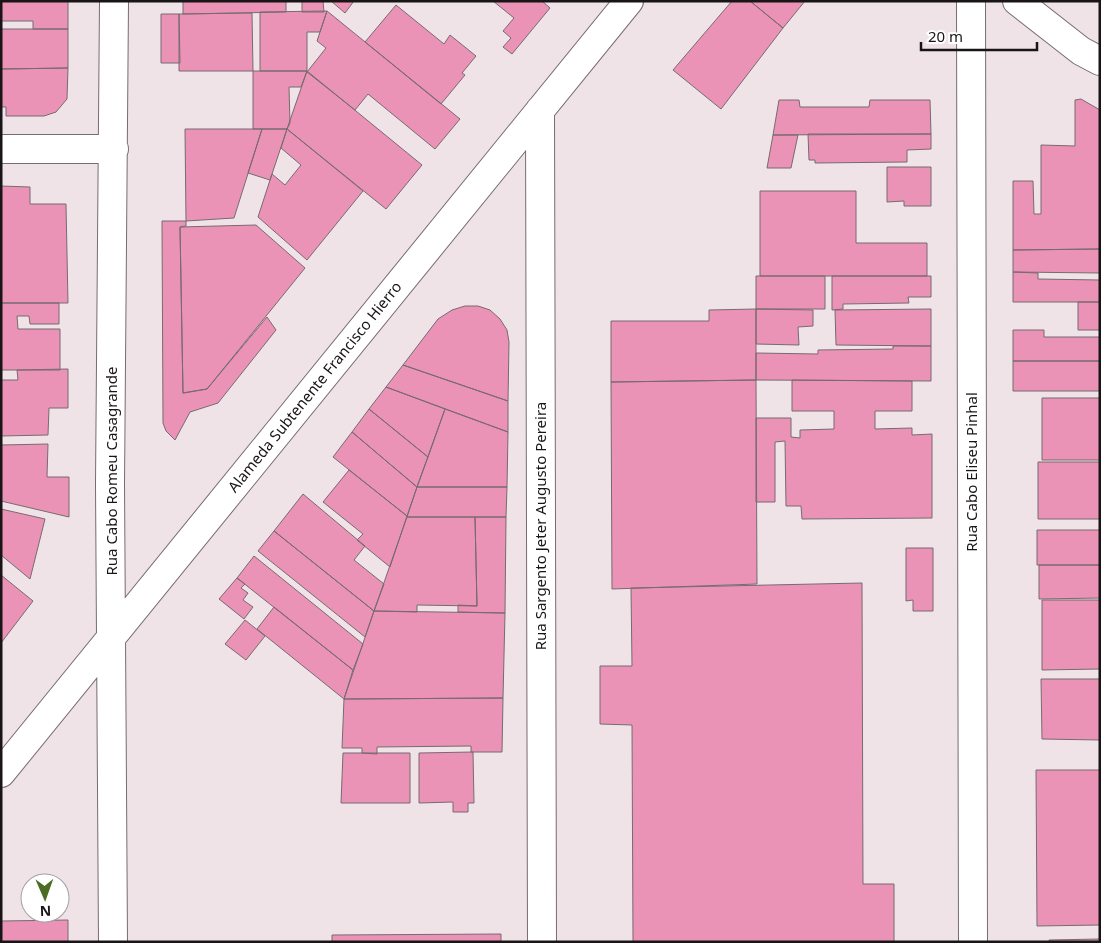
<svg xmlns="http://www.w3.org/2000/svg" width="1101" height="943" font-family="'Noto Sans',sans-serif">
	<rect width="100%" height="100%" fill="#f0e3e7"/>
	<path fill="#eb92b7" stroke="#776b6f" d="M 1,1 L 68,1 L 68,29 L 33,29 L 33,21 L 1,21 Z
		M 183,1 L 286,1 L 286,12 L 183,14 Z
		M 302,1 L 323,1 L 324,12 L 302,12 Z
		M 331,1 L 354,1 L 345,13 Z
		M 493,1 L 542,1 L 550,8 L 512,54 L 503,47 L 511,38 L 503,31 L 514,18 Z
		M 732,1 L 750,1 L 783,28 L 721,109 L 673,70 Z
		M 750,1 L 805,1 L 783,28 Z
		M 396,5 L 444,44 L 450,35 L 476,56 L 462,73 L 465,75 L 441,104 L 365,42 Z
		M 327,11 L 320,32 L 307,32 L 307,71 L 260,71 L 260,12 Z
		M 327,11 L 460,119 L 435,149 L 368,94 L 355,110 L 307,72 L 326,48 L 317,41 Z
		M 252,13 L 253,71 L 179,71 L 179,14 Z
		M 161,14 L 179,14 L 180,63 L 161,63 Z
		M 1,29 L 68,29 L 68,68 L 1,69 Z
		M 68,68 L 67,99 L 56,112 L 44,116 L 6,116 L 6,107 L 1,107 L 1,69 Z
		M 253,71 L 307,71 L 301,87 L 289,87 L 290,123 L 287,129 L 253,129 Z
		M 307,71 L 422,165 L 386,209 L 287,129 Z
		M 1081,99 L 1100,110 L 1100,249 L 1013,250 L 1013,181 L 1033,181 L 1034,214 L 1041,214 L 1041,145 L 1075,146 L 1075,100 Z
		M 779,100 L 799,100 L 800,107 L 869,107 L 870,100 L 930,100 L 931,134 L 773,135 Z
		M 185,129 L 262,129 L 234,218 L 186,221 Z
		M 262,129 L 287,129 L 270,180 L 248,173 Z
		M 287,129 L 363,191 L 307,260 L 258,217 L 272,174 L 285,185 L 301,165 L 281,148 Z
		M 808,134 L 931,134 L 931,149 L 907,150 L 907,162 L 815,163 L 815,160 L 809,160 Z
		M 773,135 L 798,135 L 791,168 L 767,168 Z
		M 887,167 L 931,167 L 931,206 L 904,206 L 904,201 L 887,202 Z
		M 1,186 L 30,187 L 30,204 L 66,204 L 68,303 L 1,303 Z
		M 760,191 L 856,191 L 856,243 L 927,243 L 927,276 L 760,276 Z
		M 162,221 L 186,221 L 186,226 L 180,227 L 183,393 L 207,389 L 267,317 L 276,330 L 218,403 L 190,412 L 175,440 L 166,431 L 163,423 Z
		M 256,225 L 305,268 L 207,389 L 183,393 L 180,227 Z
		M 1100,249 L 1100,273 L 1013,272 L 1013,250 Z
		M 1013,272 L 1038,273 L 1038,279 L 1100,280 L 1100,302 L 1013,302 Z
		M 756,276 L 825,276 L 825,309 L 756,309 Z
		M 832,276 L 931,276 L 931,297 L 908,297 L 909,303 L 843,304 L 843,309 L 832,310 Z
		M 1078,302 L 1100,302 L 1100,330 L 1078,330 Z
		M 1,303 L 59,303 L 59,324 L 30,324 L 29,316 L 17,316 L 18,329 L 60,329 L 60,370 L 1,370 Z
		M 465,306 L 478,306 L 490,310 L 500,319 L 507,330 L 509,342 L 508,401 L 403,365 L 438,319 L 452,310 Z
		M 756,309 L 756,380 L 611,382 L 611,321 L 709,321 L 709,310 Z
		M 756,309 L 813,310 L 813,326 L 798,327 L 799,345 L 756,344 Z
		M 931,309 L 931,346 L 836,345 L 835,310 Z
		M 1013,330 L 1044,330 L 1044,337 L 1100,337 L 1100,361 L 1013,361 Z
		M 893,346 L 931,346 L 931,381 L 756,380 L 756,353 L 818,354 L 818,350 L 893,349 Z
		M 1013,361 L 1100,361 L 1100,391 L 1013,391 Z
		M 403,365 L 508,401 L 508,432 L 386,387 Z
		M 68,369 L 68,408 L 49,408 L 48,435 L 1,436 L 1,380 L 18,380 L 17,370 Z
		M 756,380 L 757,584 L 612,589 L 611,382 Z
		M 792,380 L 912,381 L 912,411 L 875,411 L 875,429 L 912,428 L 912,435 L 932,434 L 932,518 L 802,519 L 801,506 L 786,506 L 785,441 L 775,442 L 775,502 L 756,502 L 756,418 L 791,418 L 791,437 L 800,438 L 800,430 L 834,429 L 834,411 L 792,411 Z
		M 386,387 L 445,409 L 428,457 L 369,409 Z
		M 1042,398 L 1100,398 L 1100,460 L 1042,460 Z
		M 369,409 L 428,457 L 417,487 L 352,432 Z
		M 445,409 L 508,432 L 507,487 L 417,487 Z
		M 352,432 L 417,487 L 407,516 L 333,457 Z
		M 48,444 L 47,477 L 69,477 L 69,517 L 1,501 L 1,445 Z
		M 1038,462 L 1100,462 L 1100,519 L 1038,519 Z
		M 349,470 L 407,516 L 390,567 L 357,540 L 363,534 L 323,502 Z
		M 417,487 L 507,487 L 506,517 L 407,517 Z
		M 303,494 L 365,546 L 354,560 L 384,584 L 374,611 L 274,531 Z
		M 1,509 L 45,519 L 30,579 L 1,555 Z
		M 407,517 L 475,517 L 477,606 L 417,605 L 417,612 L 374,611 Z
		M 475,517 L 506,517 L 505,613 L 458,612 L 458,605 L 477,606 Z
		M 1037,530 L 1100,530 L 1100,565 L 1037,565 Z
		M 274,531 L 374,611 L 365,637 L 258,551 Z
		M 906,548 L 933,548 L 933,611 L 913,611 L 913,600 L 906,601 Z
		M 254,556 L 363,644 L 353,670 L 237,578 Z
		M 1039,565 L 1100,565 L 1100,598 L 1039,599 Z
		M 1,575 L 33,601 L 1,643 Z
		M 237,578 L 245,584 L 241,588 L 248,593 L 243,600 L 253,607 L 244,619 L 219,599 Z
		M 862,583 L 863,884 L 894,884 L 894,942 L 633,942 L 632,725 L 600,724 L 600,666 L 632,666 L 631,588 Z
		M 1042,600 L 1100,600 L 1100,669 L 1042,670 Z
		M 274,607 L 353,670 L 344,699 L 257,629 Z
		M 374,611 L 505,613 L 503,698 L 344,699 Z
		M 245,620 L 265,636 L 246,660 L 225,644 Z
		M 1041,679 L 1100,679 L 1100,740 L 1042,739 Z
		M 503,698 L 502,752 L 471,752 L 471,746 L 377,747 L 377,754 L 362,753 L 362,748 L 342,748 L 344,699 Z
		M 473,752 L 474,803 L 468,803 L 468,812 L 453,812 L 453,802 L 419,803 L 419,753 Z
		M 343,753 L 410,753 L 410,803 L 341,803 Z
		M 1036,770 L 1100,770 L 1100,925 L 1037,926 Z
		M 68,920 L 68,942 L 1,942 L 1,921 Z
		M 501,934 L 501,942 L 332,942 L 332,935 Z
		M 1100,939 L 1100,942 L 1049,942 L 1049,940 Z"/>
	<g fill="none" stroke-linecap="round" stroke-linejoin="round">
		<defs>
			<path id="minor" d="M 971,1 L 973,942
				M 1017,1 L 1081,51 L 1100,61
				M 540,110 L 542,942
				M 1,149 L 114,149
				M 1,773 L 629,1
				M 113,942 L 110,484 L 114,1"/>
		</defs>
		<use href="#minor" stroke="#776c70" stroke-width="30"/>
		<use href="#minor" stroke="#fff" stroke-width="28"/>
	</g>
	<g text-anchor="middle" stroke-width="4" stroke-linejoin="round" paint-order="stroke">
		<g font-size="15" fill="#191416" stroke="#fff">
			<text transform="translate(315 387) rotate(-51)" y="5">Alameda Subtenente Francisco Hierro</text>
			<text transform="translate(112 471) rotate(-90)" y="5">Rua Cabo Romeu Casagrande</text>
			<text transform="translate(972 472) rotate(-90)" y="5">Rua Cabo Eliseu Pinhal</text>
			<text transform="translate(541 526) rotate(-90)" y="5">Rua Sargento Jeter Augusto Pereira</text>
		</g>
	</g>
	<rect width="1101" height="943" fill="none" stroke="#191416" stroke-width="5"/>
	<g transform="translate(45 898) rotate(178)"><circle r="24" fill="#ffffff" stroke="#a3a1a2"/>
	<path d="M0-4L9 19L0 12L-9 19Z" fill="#4a6c23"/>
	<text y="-8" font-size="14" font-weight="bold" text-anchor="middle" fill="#191416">N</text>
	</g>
	<path d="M921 42v8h116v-8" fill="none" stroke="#191416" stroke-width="2.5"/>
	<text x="928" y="42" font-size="15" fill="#191416" stroke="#ffffff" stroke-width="4" paint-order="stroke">20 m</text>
</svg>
